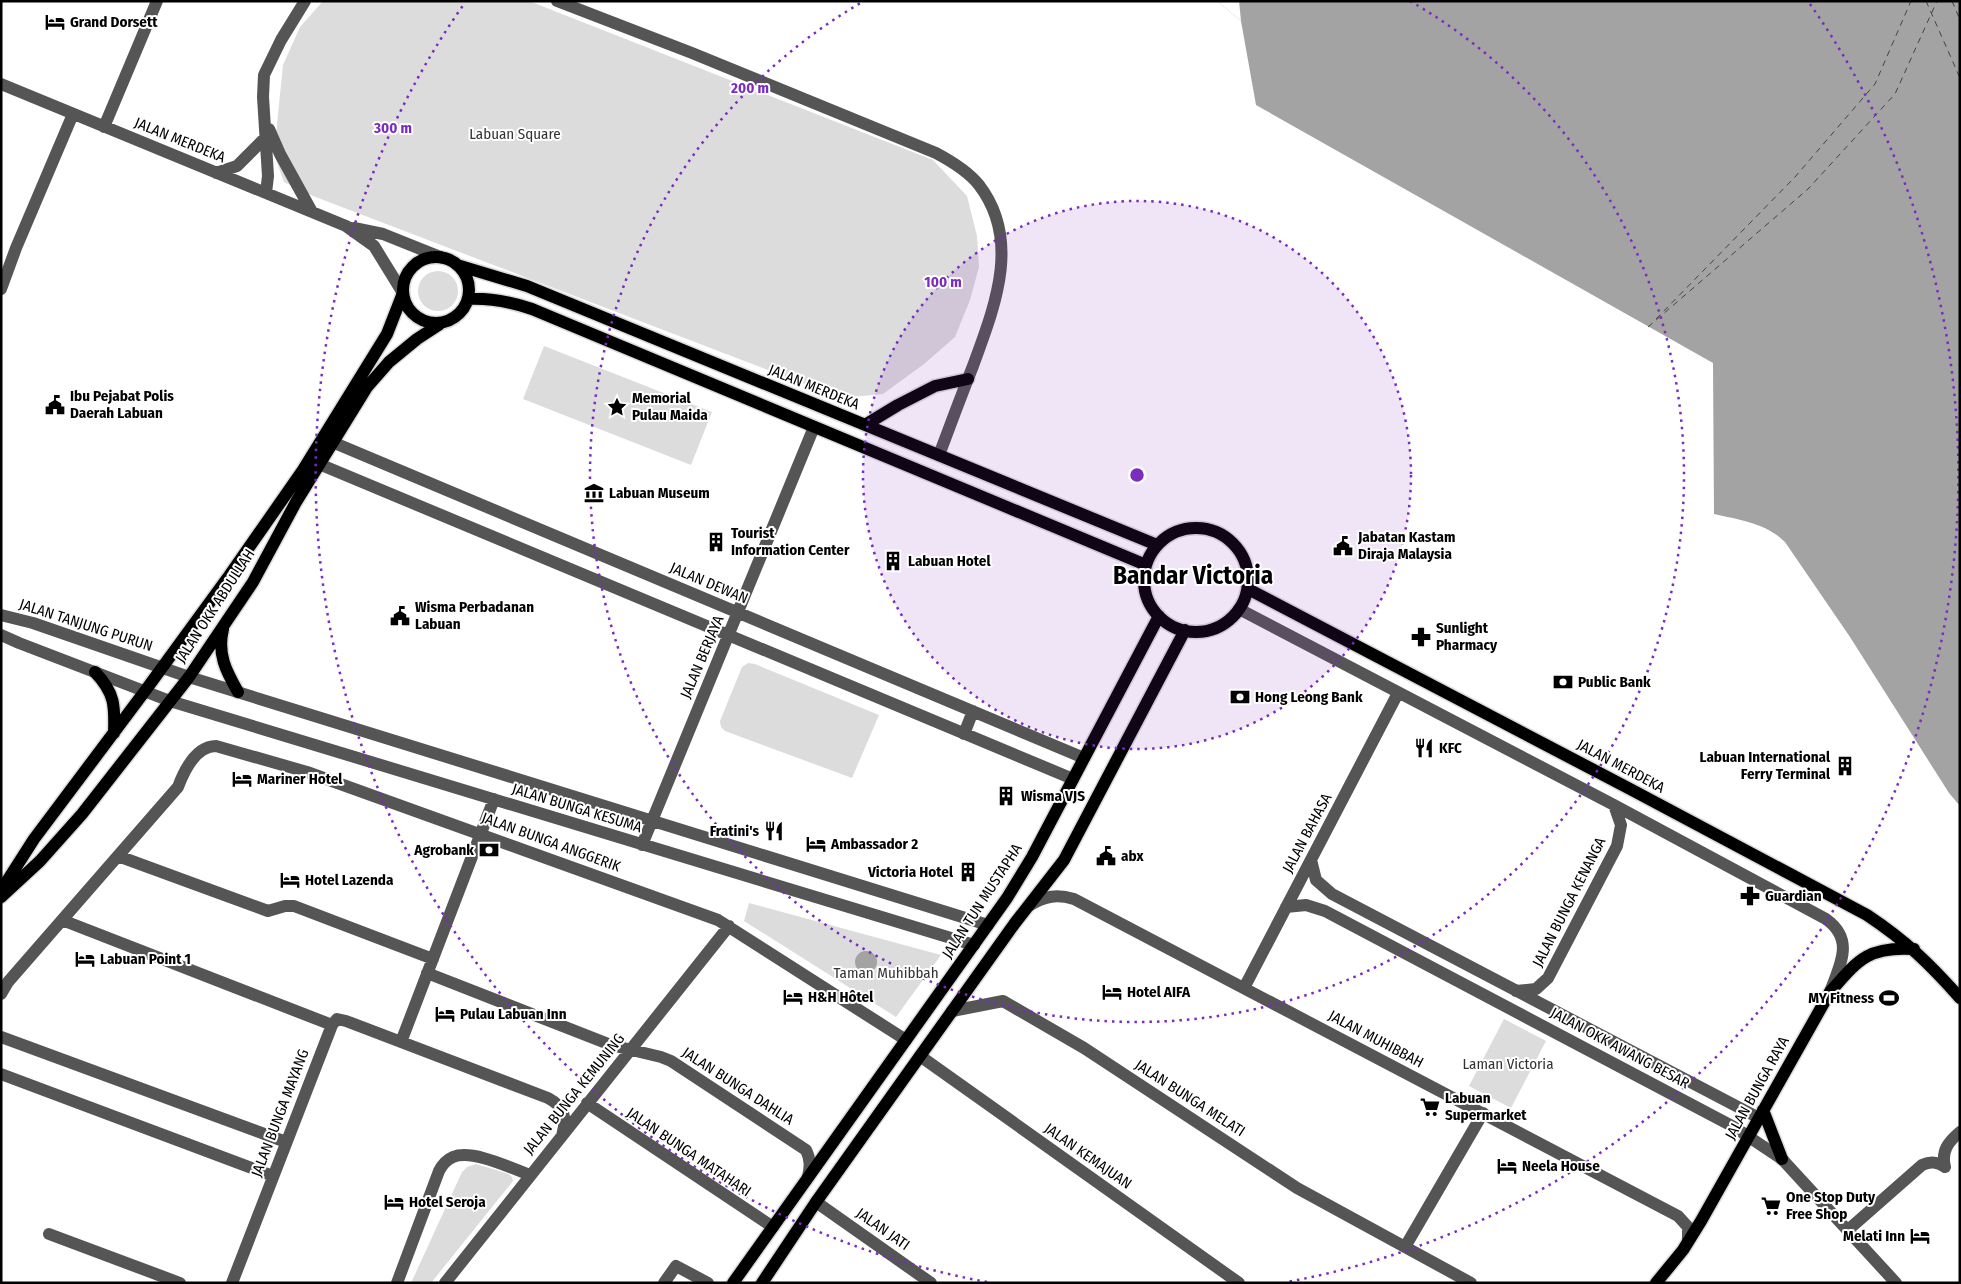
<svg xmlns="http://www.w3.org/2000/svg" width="1961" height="1284" font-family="'Fira Sans Condensed',sans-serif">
	<rect width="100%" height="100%" fill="#fff"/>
	<path fill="#dcdcdc" d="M 323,1 L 529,1 L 933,160 L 967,196 L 977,236 L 979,267 L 970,300 L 955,337 L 924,364 L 883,394 L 841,398 L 313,196 L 284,182 L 274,154 L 283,65 L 300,27 Z
		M418 291a20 20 0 1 1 40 0a20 20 0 1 1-40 0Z
		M 544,346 L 712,412 L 691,465 L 523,399 Z
		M 748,663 L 755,664 L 879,715 L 852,778 L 725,731 L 721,727 L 720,721 L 742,667 Z
		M 749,903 L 941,955 L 896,1017 L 744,921 Z
		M 1504,1019 L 1546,1041 L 1511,1108 L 1469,1086 Z
		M 476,1164 L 509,1174 L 512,1177 L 513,1181 L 431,1283 L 411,1283 L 462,1172 L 467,1167 Z"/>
	<path fill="#a3a3a3" d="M 1217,1 L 1960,1 L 1960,806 L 1949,793 L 1850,637 L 1785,542 C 1766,523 1740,520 1714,514 L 1713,363 L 1256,105 L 1241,21 Z
		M855 962a11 11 0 1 1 22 0a11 11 0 1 1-22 0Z"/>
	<path fill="#fff" d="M 1217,1 L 1239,1 L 1241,21 Z"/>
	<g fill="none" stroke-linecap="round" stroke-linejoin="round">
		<path stroke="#444" stroke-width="1" stroke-dasharray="6 5" stroke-linecap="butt" d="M 1926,1 L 1960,78
			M 1952,1 L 1960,20
			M 1656,319 L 1795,177 L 1875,84 L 1911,1
			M 1648,327 L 1808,189 L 1895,94 L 1937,1"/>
		<defs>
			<path id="major" d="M403 290a33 33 0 1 1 66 0a33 33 0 1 1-66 0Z
				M 457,265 L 527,286 L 1157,545
				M 468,299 C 490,298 511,302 532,309 L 1146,565
				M 865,425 L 898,405 L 935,386 L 968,379
				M1144 580a52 52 0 1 1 104 0a52 52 0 1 1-104 0Z
				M 1248,589 L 1632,790 L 1867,915 C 1906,941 1929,963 1960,998
				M 223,629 C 217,654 226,671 238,692
				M 95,672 C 115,693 115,706 114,733
				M 2,889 L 34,839 L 145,691 L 229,576 L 303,470 L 387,334 L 403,293
				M 1,897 L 40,861 L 82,814 L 189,677 L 253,582 L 296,502 L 367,387 L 389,362 L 417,339 L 440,324
				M 1763,1110 L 1782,1159
				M 733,1283 L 1007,898 L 1032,857 L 1159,616
				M 762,1283 L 816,1202 L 920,1056 L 1015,923 L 1064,860 L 1185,630
				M 1656,1283 L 1683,1250 L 1701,1221 L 1830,992 C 1858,960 1868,946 1914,949"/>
		</defs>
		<use href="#major" stroke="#dbdbdb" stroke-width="15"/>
		<path stroke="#555" stroke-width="12" d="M 557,1 L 692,53 L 936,153 C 951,161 968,171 979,185 C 1022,241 994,308 973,366 C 961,396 950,426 939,455
			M 1,84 L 346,226 L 374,246 L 403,293
			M 104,127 L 157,1
			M 269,129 L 280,154 L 312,212
			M 216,173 L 237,166 L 266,137
			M 266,193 L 268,176 L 263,97 L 264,75 L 281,40 L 305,1
			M 354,228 L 383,234 L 443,258
			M 1,289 L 16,248 L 73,114
			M 325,439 L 1084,758
			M 319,464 L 1073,779
			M 1239,609 L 1614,805 L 1826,919 C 1855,940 1840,964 1830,992
			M 1,615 L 33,623 L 189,677 L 988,925
			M 1,635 L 19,643 L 170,701 L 974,945
			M 964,734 L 973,711
			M 642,845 L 814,427
			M 118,856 L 268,911 L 285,906 L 294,906 L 433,959
			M 1311,860 L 1316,880 L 1332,894 L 1759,1118
			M 1030,905 C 1045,896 1057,894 1074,899 L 1678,1216 L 1688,1227 L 1688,1241
			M 1286,907 L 1306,905 L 1325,911 L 1734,1127 L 1782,1159 L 1896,1283
			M 62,920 L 332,1025
			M 427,973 L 611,1045 L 661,1057 L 671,1061 L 806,1150 C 811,1160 810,1167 808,1177
			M 1244,988 L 1398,693
			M 1516,991 L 1536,989 L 1548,978 L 1617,846 L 1621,825 L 1614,805
			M 1,994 L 8,982 L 178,787 C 184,771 196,746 216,746 L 307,772 L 718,920 L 906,1040
			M 952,1011 L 1003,1001 L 1084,1048 L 1297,1188 L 1471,1283
			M 1,1037 L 286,1142
			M 401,1042 L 494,799
			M 920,1056 L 1239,1283
			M 1,1074 L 273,1176
			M 587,1103 L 773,1227
			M 1945,1167 C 1941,1151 1948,1142 1960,1132
			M 816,1202 L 931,1283
			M 1848,1230 L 1922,1165 C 1931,1161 1937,1162 1945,1167
			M 49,1234 L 180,1283
			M 1405,1247 L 1483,1113
			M 232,1283 L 332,1025 L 337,1019 L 346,1021 L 548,1098 C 565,1107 567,1118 562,1136
			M 397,1283 L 439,1171 C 442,1165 446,1160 453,1157 C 472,1149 511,1168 530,1175
			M 445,1283 L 729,926
			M 664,1283 L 676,1266 L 708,1283"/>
		<use href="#major" stroke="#000" stroke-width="12"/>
	</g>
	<circle cx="1137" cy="475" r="274" fill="#7b2cbf" fill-opacity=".12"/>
	<g fill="none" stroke="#7b2cbf" stroke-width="2.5" stroke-dasharray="2.5 5">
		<circle cx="1137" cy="475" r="274"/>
		<path d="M1410 1A547 547 0 1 1 864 1"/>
		<path d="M987 1282A821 821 0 0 1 464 4M1810 4A821 821 0 0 1 1287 1282"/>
	</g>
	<defs>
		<symbol id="hotel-bare" viewBox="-9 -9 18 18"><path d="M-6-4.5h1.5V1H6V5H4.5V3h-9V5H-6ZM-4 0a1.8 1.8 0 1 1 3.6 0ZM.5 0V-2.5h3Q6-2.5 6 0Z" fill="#000" stroke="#fff" stroke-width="2.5" paint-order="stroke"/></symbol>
		<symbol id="civic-bare" viewBox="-9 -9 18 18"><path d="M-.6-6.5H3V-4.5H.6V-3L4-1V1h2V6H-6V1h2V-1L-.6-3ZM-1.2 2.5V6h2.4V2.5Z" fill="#000" stroke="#fff" stroke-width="2.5" paint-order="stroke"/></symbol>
		<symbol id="sight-bare" viewBox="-9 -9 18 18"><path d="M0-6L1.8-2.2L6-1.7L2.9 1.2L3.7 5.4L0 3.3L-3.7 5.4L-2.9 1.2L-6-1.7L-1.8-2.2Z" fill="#000" stroke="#fff" stroke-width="2.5" paint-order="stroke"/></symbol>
		<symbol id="museum-bare" viewBox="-9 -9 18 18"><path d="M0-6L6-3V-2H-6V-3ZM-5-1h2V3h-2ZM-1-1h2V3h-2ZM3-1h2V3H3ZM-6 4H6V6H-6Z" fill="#000" stroke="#fff" stroke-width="2.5" paint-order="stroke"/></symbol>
		<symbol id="building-bare" viewBox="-9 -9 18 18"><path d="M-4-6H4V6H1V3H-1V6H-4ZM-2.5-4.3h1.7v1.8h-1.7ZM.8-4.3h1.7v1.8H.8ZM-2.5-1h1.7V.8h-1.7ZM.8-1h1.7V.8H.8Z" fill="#000" stroke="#fff" stroke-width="2.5" paint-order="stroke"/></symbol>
		<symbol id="pharmacy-bare" viewBox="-9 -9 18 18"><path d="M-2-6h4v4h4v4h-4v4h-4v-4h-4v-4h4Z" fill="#000" stroke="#fff" stroke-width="2.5" paint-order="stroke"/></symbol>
		<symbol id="bank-bare" viewBox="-9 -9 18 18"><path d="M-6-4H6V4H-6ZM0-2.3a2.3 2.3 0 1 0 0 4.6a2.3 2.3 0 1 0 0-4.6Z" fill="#000" stroke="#fff" stroke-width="2.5" paint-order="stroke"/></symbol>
		<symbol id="restaurant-bare" viewBox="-9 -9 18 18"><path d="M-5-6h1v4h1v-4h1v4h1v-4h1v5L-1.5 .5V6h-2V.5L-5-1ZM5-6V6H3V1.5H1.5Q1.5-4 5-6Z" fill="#000" stroke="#fff" stroke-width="2.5" paint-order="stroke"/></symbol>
		<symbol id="stadium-bare" viewBox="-9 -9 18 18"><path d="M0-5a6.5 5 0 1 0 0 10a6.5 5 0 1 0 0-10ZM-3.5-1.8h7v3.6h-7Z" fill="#000" stroke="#fff" stroke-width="2.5" paint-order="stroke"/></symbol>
		<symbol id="supermarket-bare" viewBox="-9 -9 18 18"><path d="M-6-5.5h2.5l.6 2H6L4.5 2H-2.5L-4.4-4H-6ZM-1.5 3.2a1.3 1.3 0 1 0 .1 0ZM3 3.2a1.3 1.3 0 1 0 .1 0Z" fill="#000" stroke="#fff" stroke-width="2.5" paint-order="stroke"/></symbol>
	</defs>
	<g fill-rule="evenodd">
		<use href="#hotel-bare" x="41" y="8" width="28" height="28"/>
		<use href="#civic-bare" x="41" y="391" width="28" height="28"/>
		<use href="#sight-bare" x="603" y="393" width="28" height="28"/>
		<use href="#museum-bare" x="580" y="479" width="28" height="28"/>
		<use href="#building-bare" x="702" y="528" width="28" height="28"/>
		<use href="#civic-bare" x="1329" y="532" width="28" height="28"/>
		<use href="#building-bare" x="879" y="547" width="28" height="28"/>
		<use href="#civic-bare" x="386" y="602" width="28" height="28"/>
		<use href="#pharmacy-bare" x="1407" y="623" width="28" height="28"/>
		<use href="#bank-bare" x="1549" y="668" width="28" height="28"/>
		<use href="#bank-bare" x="1226" y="683" width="28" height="28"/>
		<use href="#restaurant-bare" x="1410" y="734" width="28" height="28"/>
		<use href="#building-bare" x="1831" y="752" width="28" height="28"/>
		<use href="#hotel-bare" x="228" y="765" width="28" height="28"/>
		<use href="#building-bare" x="992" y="782" width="28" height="28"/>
		<use href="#restaurant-bare" x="760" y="817" width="28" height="28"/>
		<use href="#hotel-bare" x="802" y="830" width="28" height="28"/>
		<use href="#bank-bare" x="475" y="836" width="28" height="28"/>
		<use href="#civic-bare" x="1092" y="842" width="28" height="28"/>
		<use href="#building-bare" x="954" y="858" width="28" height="28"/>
		<use href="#hotel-bare" x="276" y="866" width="28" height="28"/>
		<use href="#pharmacy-bare" x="1736" y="882" width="28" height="28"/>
		<use href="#hotel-bare" x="71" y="945" width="28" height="28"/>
		<use href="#hotel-bare" x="1098" y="978" width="28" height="28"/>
		<use href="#hotel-bare" x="779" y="983" width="28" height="28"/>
		<use href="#stadium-bare" x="1875" y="984" width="28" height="28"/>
		<use href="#hotel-bare" x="431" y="1000" width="28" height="28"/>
		<use href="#supermarket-bare" x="1416" y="1093" width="28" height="28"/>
		<use href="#hotel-bare" x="1493" y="1152" width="28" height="28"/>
		<use href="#hotel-bare" x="380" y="1188" width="28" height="28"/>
		<use href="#supermarket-bare" x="1757" y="1192" width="28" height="28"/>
		<use href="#hotel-bare" x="1906" y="1222" width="28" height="28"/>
	</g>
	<g text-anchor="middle" stroke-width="4" stroke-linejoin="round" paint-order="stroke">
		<g font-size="15" font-weight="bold" fill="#000" stroke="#fff" text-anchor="start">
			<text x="70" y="27">Grand Dorsett</text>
			<text x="70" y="401">Ibu Pejabat Polis<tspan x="70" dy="17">Daerah Labuan</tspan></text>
			<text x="632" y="403">Memorial<tspan x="632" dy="17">Pulau Maida</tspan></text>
			<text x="609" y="498">Labuan Museum</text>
			<text x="731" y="538">Tourist<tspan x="731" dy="17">Information Center</tspan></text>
			<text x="1358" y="542">Jabatan Kastam<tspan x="1358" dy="17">Diraja Malaysia</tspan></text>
			<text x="908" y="566">Labuan Hotel</text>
			<text x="415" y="612">Wisma Perbadanan<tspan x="415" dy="17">Labuan</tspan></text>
			<text x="1436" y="633">Sunlight<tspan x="1436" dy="17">Pharmacy</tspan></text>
			<text x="1578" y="687">Public Bank</text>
			<text x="1255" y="702">Hong Leong Bank</text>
			<text x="1439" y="753">KFC</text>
			<text x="1830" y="762" text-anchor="end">Labuan International<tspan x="1830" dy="17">Ferry Terminal</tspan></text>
			<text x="257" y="784">Mariner Hotel</text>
			<text x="1021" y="801">Wisma VJS</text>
			<text x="759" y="836" text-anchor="end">Fratini's</text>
			<text x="831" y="849">Ambassador 2</text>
			<text x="474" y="855" text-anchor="end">Agrobank</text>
			<text x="1121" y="861">abx</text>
			<text x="953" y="877" text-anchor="end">Victoria Hotel</text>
			<text x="305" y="885">Hotel Lazenda</text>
			<text x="1765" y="901">Guardian</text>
			<text x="100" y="964">Labuan Point 1</text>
			<text x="1127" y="997">Hotel AIFA</text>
			<text x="808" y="1002">H&amp;H Hôtel</text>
			<text x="1874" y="1003" text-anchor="end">MY Fitness</text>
			<text x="460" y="1019">Pulau Labuan Inn</text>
			<text x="1445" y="1103">Labuan<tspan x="1445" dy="17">Supermarket</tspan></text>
			<text x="1522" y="1171">Neela House</text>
			<text x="1786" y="1202">One Stop Duty<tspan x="1786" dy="17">Free Shop</tspan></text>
			<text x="409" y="1207">Hotel Seroja</text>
			<text x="1905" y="1241" text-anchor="end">Melati Inn</text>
		</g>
		<g font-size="15" fill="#333" stroke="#fff">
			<text x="515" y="139">Labuan Square</text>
			<text x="886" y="978">Taman Muhibbah</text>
			<text x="1508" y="1069">Laman Victoria</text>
		</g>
		<g font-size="15" fill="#000" stroke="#fff">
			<text transform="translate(180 140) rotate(22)" y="5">JALAN MERDEKA</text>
			<text transform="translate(814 387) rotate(22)" y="5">JALAN MERDEKA</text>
			<text transform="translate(709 583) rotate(23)" y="5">JALAN DEWAN</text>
			<text transform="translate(215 606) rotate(-57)" y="5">JALAN OKK ABDULLAH</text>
			<text transform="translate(86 625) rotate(18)" y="5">JALAN TANJUNG PURUN</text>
			<text transform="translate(702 657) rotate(-67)" y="5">JALAN BERJAYA</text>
			<text transform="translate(1621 766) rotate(28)" y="5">JALAN MERDEKA</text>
			<text transform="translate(577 808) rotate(17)" y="5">JALAN BUNGA KESUMA</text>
			<text transform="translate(1307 833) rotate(-62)" y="5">JALAN BAHASA</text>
			<text transform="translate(551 842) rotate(20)" y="5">JALAN BUNGA ANGGERIK</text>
			<text transform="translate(982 901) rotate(-57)" y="5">JALAN TUN MUSTAPHA</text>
			<text transform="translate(1569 902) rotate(-63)" y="5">JALAN BUNGA KENANGA</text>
			<text transform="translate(1376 1039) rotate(28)" y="5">JALAN MUHIBBAH</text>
			<text transform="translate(1620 1048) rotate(28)" y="5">JALAN OKK AWANG BESAR</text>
			<text transform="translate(738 1086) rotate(33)" y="5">JALAN BUNGA DAHLIA</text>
			<text transform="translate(1757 1088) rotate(-61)" y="5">JALAN BUNGA RAYA</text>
			<text transform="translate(574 1094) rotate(-51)" y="5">JALAN BUNGA KEMUNING</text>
			<text transform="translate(1190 1098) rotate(33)" y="5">JALAN BUNGA MELATI</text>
			<text transform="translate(280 1113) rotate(-69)" y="5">JALAN BUNGA MAYANG</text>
			<text transform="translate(689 1152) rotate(34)" y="5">JALAN BUNGA MATAHARI</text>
			<text transform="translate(1088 1156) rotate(35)" y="5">JALAN KEMAJUAN</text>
			<text transform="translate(883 1229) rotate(35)" y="5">JALAN JATI</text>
		</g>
		<g font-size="25" font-weight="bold" fill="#000" stroke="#fff">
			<text x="1193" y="584">Bandar Victoria</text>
		</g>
	</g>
	<circle cx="1137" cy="475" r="8" fill="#7b2cbf" stroke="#fff" stroke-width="2.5"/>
	<g font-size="15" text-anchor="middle" font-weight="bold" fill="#7b2cbf" stroke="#fff" stroke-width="4" stroke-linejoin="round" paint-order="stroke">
		<text x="750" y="93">200 m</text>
		<text x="393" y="133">300 m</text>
		<text x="943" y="287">100 m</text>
	</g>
	<rect width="1961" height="1284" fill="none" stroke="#000000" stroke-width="5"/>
</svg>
